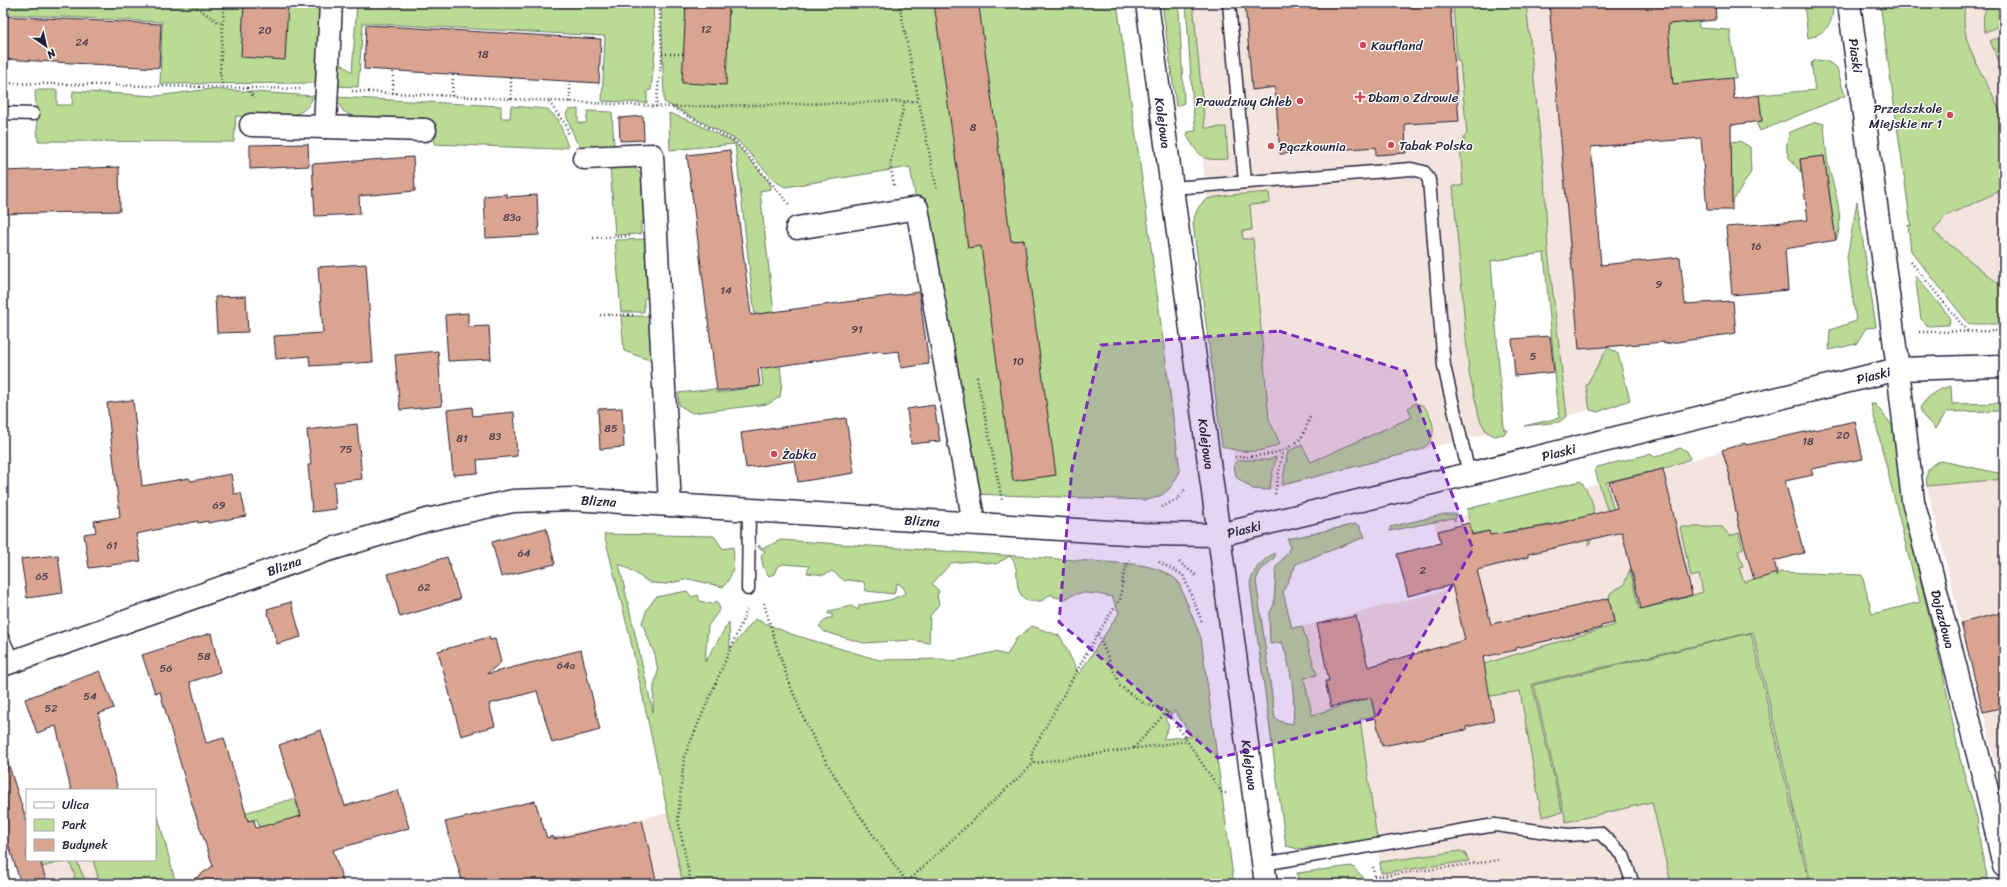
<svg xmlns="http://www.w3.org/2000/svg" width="2007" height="887" font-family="Sriracha,sans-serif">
	<rect width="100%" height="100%" fill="#fff"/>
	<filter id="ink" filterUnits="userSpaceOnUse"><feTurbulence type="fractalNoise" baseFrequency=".025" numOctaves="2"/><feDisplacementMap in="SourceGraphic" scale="8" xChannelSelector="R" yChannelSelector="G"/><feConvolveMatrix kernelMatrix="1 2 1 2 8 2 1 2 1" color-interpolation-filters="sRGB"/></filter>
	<g filter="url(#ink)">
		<path fill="#f4e4de" d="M 1186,3 L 1469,3 L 1505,430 L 1411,452 L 1269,490 L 1253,489 L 1236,477 Z
			M 1522,3 L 1697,3 L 1700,138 L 1591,148 L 1612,404 L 1559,418 Z
			M 1880,3 L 2004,3 L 2004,297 L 1911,227 Z
			M 1748,443 L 1780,572 L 1774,579 L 1880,884 L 1361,884 L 1365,881 L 1382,878 L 1372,799 L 1357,703 L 1312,715 L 1292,629 L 1451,589 L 1434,522 L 1663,469 Z
			M 2004,479 L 2004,798 L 1927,486 Z
			M 668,813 L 683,884 L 463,884 L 528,842 Z
			M 40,860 L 115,860 L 122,884 L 45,884 L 45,875 Z"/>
		<path fill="#b9db94" stroke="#6e7e68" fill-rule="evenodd" d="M 3,3 L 321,3 L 317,83 L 160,84 L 162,22 L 3,14 Z
			M 357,3 L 653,3 L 655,51 L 651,90 L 647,91 L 647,103 L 602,101 L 605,36 L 363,23 L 358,87 L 333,86 L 335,59 L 352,72 Z
			M 661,3 L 1117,3 L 1143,186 L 1180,471 C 1172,488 1165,497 1146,500 L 969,494 L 910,167 L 785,187 L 775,181 L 738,141 L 664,102 Z
			M 1162,3 L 1178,3 L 1179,10 L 1184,103 L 1176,106 Z
			M 1186,3 L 1193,3 L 1205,128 L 1226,127 L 1228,159 C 1201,161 1201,158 1187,136 L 1188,132 L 1196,131 L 1193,108 Z
			M 1453,3 L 1526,3 L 1544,175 L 1548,250 L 1567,416 L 1559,422 L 1524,426 L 1559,418 L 1544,253 L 1491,261 L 1504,430 L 1508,430 L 1504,434 L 1494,436 L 1486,431 L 1480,420 L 1469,373 L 1453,186 L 1463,185 L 1460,145 L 1464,145 L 1464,137 L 1467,134 L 1460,62 L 1457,60 Z
			M 1666,3 L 1697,3 L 1699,28 L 1730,30 L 1736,78 L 1732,78 L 1674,101 Z
			M 1804,3 L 1832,3 C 1835,22 1827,33 1808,38 Z
			M 1880,3 L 1966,3 C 1955,44 1991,82 2003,119 C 2007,131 2004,174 2004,189 L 1946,216 L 1933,231 L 2004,288 L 2004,324 L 1969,324 L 1911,251 L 1908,225 L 1911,226 Z
			M 1989,3 L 2004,3 L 2004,24 L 1985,32 C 1982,21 1983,13 1989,3 Z
			M 1997,38 C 2007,44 2004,61 2004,72 L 1990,41 Z
			M 1816,60 L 1827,61 L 1837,68 L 1845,96 L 1760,131 L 1756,122 L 1762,121 L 1759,95 L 1815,90 L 1811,63 Z
			M 211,89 L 314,96 C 312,100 309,105 306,108 C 288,124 258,117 236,116 L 234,142 L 38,141 L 35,90 L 57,90 L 57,105 L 72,105 L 73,91 L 156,96 Z
			M 335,97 L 501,106 L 501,118 L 510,118 L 511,106 L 547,109 L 558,119 L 568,147 L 556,149 L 434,144 L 434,123 L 360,121 L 343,111 Z
			M 578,109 L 578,123 L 586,123 L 588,111 L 612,112 L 614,146 L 582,148 L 576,141 L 566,115 L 568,110 Z
			M 669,113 L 693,122 L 735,143 L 770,183 L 771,189 L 760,191 L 782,383 L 780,397 L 768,404 L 692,413 L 679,405 L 678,393 L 715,389 L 716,393 L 763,386 L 735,144 L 670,150 Z
			M 1816,122 L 1824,124 C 1825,137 1826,151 1828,164 C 1833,187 1846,218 1836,240 L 1824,156 L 1800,159 L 1801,172 C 1787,157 1783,152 1790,132 Z
			M 1740,141 L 1750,147 L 1751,172 L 1732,203 L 1731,142 Z
			M 610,165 L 632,166 L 642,175 L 651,221 L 641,222 L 641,234 L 615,235 Z
			M 1269,192 L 1270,203 L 1250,205 L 1252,230 L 1242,231 L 1243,239 L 1253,239 L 1269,419 L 1280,444 C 1261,453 1242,454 1222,446 L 1193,224 C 1195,215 1197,205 1206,200 C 1219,194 1254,194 1269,192 Z
			M 1857,202 L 1876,327 L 1866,328 L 1856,344 L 1829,350 L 1830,330 L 1856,321 L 1847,258 Z
			M 651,239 L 653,298 L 644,298 L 644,312 L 621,312 L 615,240 Z
			M 1915,275 L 1950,317 L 1949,325 L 1928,326 L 1921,319 Z
			M 621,316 L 654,316 L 655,362 L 624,351 Z
			M 1608,347 L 1618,354 L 1630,400 L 1598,412 L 1590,410 L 1586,386 Z
			M 1951,386 L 1952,404 L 2004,403 L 2004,411 L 1946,412 L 1936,429 L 1923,416 L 1920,408 C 1929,394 1936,390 1951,386 Z
			M 1416,403 L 1424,406 C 1435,421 1439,440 1420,450 L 1282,485 L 1288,451 L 1302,445 L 1311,462 L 1412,417 L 1408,408 Z
			M 1871,404 L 1875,404 L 1892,425 L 1904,512 L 1943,673 L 1960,759 L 1977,818 L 1981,849 L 1989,884 L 1811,884 L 1753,632 L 1532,684 L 1562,812 L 1542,817 L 1520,691 L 1360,719 L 1377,839 L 1298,849 L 1286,846 L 1250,583 C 1254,568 1261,562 1274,553 L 1275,557 L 1260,571 L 1256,580 L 1275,718 L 1282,722 L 1293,724 C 1296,698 1291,667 1282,642 L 1270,644 L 1269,615 L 1274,604 L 1276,567 L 1288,552 L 1290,546 L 1288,539 L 1356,524 L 1360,526 L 1365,537 L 1296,564 L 1283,592 L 1292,628 L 1302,626 L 1317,675 L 1304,678 L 1312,715 L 1615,625 L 1609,599 L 1610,593 L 1624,585 L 1630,569 L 1639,609 L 1667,603 L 1703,592 L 1699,575 L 1691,577 L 1680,527 L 1722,527 L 1730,536 L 1739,533 L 1743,549 L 1738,551 L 1743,567 L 1739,568 L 1744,582 L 1777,573 L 1775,577 L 1780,572 L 1862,575 L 1872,614 L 1920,602 Z
			M 1680,448 L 1687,451 L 1690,459 L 1663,469 L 1606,482 L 1617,522 L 1611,522 L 1595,471 L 1597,467 L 1650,454 L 1655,457 Z
			M 1276,457 L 1269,490 L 1253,489 L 1236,477 L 1234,465 L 1239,460 L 1268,460 Z
			M 1942,461 L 1998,473 L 2004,473 L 2004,479 L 1927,486 C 1925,472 1929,463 1942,461 Z
			M 1581,481 C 1594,503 1595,504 1592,529 C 1591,535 1592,540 1589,545 L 1582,517 L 1555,524 L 1556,529 L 1554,529 L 1552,524 L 1539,527 L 1539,532 L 1538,527 L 1525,529 L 1524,537 L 1522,529 L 1505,532 L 1507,542 L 1490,537 L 1489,531 L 1472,534 L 1467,509 Z
			M 1445,514 L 1456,514 L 1455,521 L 1453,518 L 1390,531 L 1390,527 Z
			M 604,534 L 714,536 L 723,549 L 733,547 C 735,563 734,575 723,587 L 689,579 L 666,584 L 650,583 L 629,569 L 619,564 L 653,712 L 654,686 L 658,671 L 655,655 L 642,623 L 647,609 L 656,597 L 687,591 L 692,597 L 698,595 L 700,601 L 712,604 L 717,601 L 720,609 L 708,626 L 705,662 L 729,622 L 730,649 L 755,619 L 791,634 L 879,660 L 942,659 L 950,661 L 965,659 L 994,652 L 1007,655 L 1016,639 L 1032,626 L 1060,636 L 1079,674 L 1119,613 L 1112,597 C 1097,594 1079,589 1066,599 L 1054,597 L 1053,595 L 1049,595 L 1042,601 L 1028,601 C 1009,589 1024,573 1010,556 L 996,564 L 973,561 L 951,563 L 932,584 L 939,591 L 937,596 L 939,604 L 930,616 L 929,643 L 912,640 L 864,643 L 825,632 L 819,626 L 828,618 L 832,618 L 832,614 L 828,614 L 829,611 L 851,606 L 858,610 L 859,605 L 890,600 L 906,593 L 903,587 L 897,583 L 894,594 L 866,591 L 864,582 L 848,580 L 845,581 L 832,571 L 824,575 L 807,573 L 809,566 L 783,564 L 777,567 L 774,574 L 769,576 C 763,570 762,562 761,555 L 765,551 L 758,547 L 759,545 L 761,548 C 769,547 774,542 781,540 L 1133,564 C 1150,566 1165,570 1178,581 L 1201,638 L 1234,884 L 683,884 L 630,637 ZM 1175,711 L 1192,736 L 1163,739 L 1169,726 L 1165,719 Z
			M 1751,633 L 1809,884 L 1671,884 L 1652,802 L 1566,822 L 1534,685 Z
			M 321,791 L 319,795 L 296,802 L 301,816 L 297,817 L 294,821 L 260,830 L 257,819 L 233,825 L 223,819 Z
			M 158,816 L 176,884 L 100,884 L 93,860 L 155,860 L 155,817 Z
			M 1460,851 L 1465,853 L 1469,861 L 1381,873 L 1380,862 Z
			M 40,860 L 76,860 L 87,884 L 75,884 L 74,877 L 75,876 L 69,860 L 42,867 Z
			M 1352,866 L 1368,882 L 1369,884 L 1299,884 L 1297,873 Z"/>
		<path fill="#daa590" stroke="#22223b" d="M 244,3 L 288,3 L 285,60 L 241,57 Z
			M 686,3 L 729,3 L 726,85 L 682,83 Z
			M 934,3 L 965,3 L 966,7 L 979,7 L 1011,241 L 1024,240 L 1056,475 L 1013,481 L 981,246 L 968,248 Z
			M 1245,3 L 1450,3 L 1459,121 L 1405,124 L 1406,153 L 1376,155 L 1376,147 L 1280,154 L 1275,87 L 1252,90 Z
			M 1549,3 L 1715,3 L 1716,20 L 1668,24 L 1673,84 L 1732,78 L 1734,99 L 1759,95 L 1762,121 L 1731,125 L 1732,210 L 1707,210 L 1701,138 L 1591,147 L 1601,265 L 1680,257 L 1685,304 L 1733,301 L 1736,333 L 1664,344 L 1664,342 L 1579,349 Z
			M 3,16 L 161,24 L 159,68 L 3,59 Z
			M 366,25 L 601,39 L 599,83 L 364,69 Z
			M 643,116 L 644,140 L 620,141 L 619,118 Z
			M 308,144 L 309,166 L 250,169 L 250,145 Z
			M 730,150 L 751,315 L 919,292 L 929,364 L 901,368 L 899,351 L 883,353 L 882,351 L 758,369 L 760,386 L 717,391 L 687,155 Z
			M 1824,156 L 1836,240 L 1785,249 L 1788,290 L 1732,295 L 1726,227 L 1808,220 L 1800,159 Z
			M 413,157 L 415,191 L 359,196 L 360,214 L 315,216 L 312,164 Z
			M 119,167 L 120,211 L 3,214 L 3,171 Z
			M 507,194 L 507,197 L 537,195 L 539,235 L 486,238 L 484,196 Z
			M 366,264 L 373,362 L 310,366 L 309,356 L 276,359 L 274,336 L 323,333 L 318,267 Z
			M 246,296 L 248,332 L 217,333 L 215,297 Z
			M 468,313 L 468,327 L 489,326 L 491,359 L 448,361 L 445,315 Z
			M 1550,336 L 1554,372 L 1515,376 L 1512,339 Z
			M 438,351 L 442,406 L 400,410 L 395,355 Z
			M 133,400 L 142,486 L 189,478 L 191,481 L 231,474 L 234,494 L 241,493 L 246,516 L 208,523 L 208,521 L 198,523 L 198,521 L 136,534 L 141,561 L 89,568 L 84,534 L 96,532 L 94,521 L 120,517 L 107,403 Z
			M 934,405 L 940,441 L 911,444 L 907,409 Z
			M 472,407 L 473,416 L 514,412 L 517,456 L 477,460 L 478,473 L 453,475 L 447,410 Z
			M 622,408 L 624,447 L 600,449 L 598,409 Z
			M 846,418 L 854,473 L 798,482 L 795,461 L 746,468 L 741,433 Z
			M 1855,421 L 1863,459 L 1811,469 L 1813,475 L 1785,481 L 1804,553 L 1774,561 L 1777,573 L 1754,580 L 1738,522 L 1729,476 L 1730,476 L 1722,450 L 1745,443 L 1746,445 Z
			M 357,424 L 362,479 L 334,482 L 336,509 L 312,512 L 308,465 L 311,465 L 307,430 Z
			M 1663,469 L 1692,595 L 1641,609 L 1622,532 L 1528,554 L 1528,557 L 1477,570 L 1491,624 L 1569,608 L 1609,598 L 1614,623 L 1601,626 L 1601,628 L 1516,648 L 1516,650 L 1483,657 L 1494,721 L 1466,727 L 1466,730 L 1382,746 L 1371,698 L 1331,707 L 1325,681 L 1329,681 L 1317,624 L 1356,616 L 1368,667 L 1465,640 L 1452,585 L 1408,596 L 1397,554 L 1441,543 L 1438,531 L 1469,523 L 1472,535 L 1489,531 L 1490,535 L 1553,525 L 1617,508 L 1609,482 Z
			M 546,528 L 555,564 L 501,577 L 492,542 Z
			M 58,555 L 63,593 L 27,598 L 21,559 Z
			M 447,557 L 460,599 L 400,617 L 388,574 Z
			M 291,602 L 301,637 L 277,644 L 267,609 Z
			M 2004,612 L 2004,707 L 1983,712 L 1961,623 Z
			M 211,633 L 220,672 L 190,682 L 206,743 L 224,738 L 248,821 L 254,820 L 256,828 L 301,816 L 279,745 L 321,730 L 345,806 L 398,790 L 409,828 L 333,850 L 344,884 L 187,884 L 213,866 L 192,804 L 160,692 L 155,693 L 142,655 Z
			M 489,637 L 490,640 L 495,639 L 501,662 L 487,674 L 581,650 L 600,730 L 552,743 L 537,691 L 489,704 L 495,726 L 461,736 L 438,651 Z
			M 100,671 L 114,708 L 98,714 L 118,790 L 71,790 L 56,726 L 37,733 L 25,699 Z
			M 8,763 L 27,822 L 27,860 L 40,860 L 47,884 L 21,884 L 3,827 L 3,764 Z
			M 535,801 L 547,838 L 553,836 L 554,839 L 642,820 L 657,884 L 463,884 L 445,822 Z"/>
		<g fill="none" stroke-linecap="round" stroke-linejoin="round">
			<defs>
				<path id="service" d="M 1229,3 L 1245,182
					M 3,113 L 33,114
					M 1173,188 L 1411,169 L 1424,172 L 1429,180 L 1444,366 L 1469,474
					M 748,589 L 749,510
					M 3,639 L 13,662
					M 1263,864 L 1495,825 L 1568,835 L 1600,833 L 1623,855 L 1633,884"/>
				<g id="minor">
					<path d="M 331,3 L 325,127 L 425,130"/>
					<path id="s1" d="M 1147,3 L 1266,884"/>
					<path id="s2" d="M 1849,3 L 1898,369 L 1913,501 L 1987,790 L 2004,866"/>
					<path d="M 251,125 L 325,127"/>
					<path d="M 584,158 L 652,155 L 670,505"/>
					<path d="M 797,228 L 917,208 L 974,523"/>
				</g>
				<g id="tertiary">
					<path id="s3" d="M 3,665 L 325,551 L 427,520 L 513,501 L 572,499 L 1142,534 L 1219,535 L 1898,369 L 2004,366"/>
				</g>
			</defs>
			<use href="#service" stroke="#22223b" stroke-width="15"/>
			<use href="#minor" stroke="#22223b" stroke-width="25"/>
			<use href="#tertiary" stroke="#22223b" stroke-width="25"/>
			<path stroke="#22223b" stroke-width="2.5" stroke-dasharray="1 3" stroke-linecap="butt" d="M 190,3 L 218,22 L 223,23
				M 899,3 L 937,191
				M 662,54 L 683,54
				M 511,78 L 511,99
				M 3,83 L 301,89
				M 223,88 L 220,72 L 224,3
				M 247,88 L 254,98
				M 352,91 L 673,107 L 919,101
				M 393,93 L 393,72
				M 452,96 L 453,75
				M 549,102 L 566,125 L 569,136
				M 570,102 L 570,81
				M 656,107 L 662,54 L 659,3
				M 673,108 L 736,142 L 789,204
				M 894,185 L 890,164 L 905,101
				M 593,238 L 630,236
				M 1911,262 L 1968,332
				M 600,315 L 634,315
				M 1919,332 L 2004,331
				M 977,377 L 1002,500
				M 1235,457 C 1256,456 1282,456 1299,440 C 1304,436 1307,424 1310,417
				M 1275,494 L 1283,450
				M 1162,507 L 1178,499 L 1186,488
				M 1159,562 L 1183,575 L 1202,622
				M 1179,562 L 1197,576
				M 764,603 C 776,646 790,690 809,729 C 835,783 872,834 907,882
				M 1098,634 L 1120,686 L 1143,703 L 1167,711 L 1222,793 L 1228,793
				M 1134,748 L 1167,711
				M 1034,763 L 1031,753 L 1098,633 L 1120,599 L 1123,578 L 1129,559
				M 1373,867 L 1375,884
				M 1374,877 L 1501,860
				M 691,884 L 678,819 L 684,757 L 747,610
				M 908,884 L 907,882 L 1034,763 L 1187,741"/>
			<use href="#service" stroke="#fff" stroke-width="12"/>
			<use href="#minor" stroke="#fff" stroke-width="22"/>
			<use href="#tertiary" stroke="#fff" stroke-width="22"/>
		</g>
	</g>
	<path fill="#7b2cbf" fill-opacity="0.2" stroke="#7b2cbf" stroke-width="3" stroke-dasharray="8 5" stroke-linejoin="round" d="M 1279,331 L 1405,371 L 1473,549 L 1376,718 L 1218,758 L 1059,622 L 1072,468 L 1101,345 Z"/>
	<g fill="#d1495b" stroke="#fff" stroke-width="1.5">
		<circle cx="1363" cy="45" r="4"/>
		<path d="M1358 91h4v4h4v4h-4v4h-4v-4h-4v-4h4z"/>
		<circle cx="1300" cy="101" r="4"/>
		<circle cx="1950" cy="115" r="4"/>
		<circle cx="1391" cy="145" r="4"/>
		<circle cx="1271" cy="146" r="4"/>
		<circle cx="774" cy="454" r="4"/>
	</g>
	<g text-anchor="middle" stroke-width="3" stroke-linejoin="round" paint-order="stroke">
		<g font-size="11" fill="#504350">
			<text x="706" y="33">12</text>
			<text x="265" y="34">20</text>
			<text x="82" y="46">24</text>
			<text x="483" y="58">18</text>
			<text x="973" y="131">8</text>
			<text x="512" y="221">83a</text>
			<text x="1756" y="250">16</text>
			<text x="1659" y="288">9</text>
			<text x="726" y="294">14</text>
			<text x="857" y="333">91</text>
			<text x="1533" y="360">5</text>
			<text x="1018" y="365">10</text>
			<text x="611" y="432">85</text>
			<text x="1843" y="439">20</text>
			<text x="495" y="440">83</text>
			<text x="462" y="442">81</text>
			<text x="1808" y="445">18</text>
			<text x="346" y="453">75</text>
			<text x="219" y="509">69</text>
			<text x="112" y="549">61</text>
			<text x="524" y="557">64</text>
			<text x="1423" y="574">2</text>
			<text x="42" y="580">65</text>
			<text x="424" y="591">62</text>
			<text x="204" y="660">58</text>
			<text x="566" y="669">64a</text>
			<text x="166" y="672">56</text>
			<text x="90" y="700">54</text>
			<text x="51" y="712">52</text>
		</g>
		<g font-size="13" fill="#22223b" stroke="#fff" text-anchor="start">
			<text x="1371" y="50">Kaufland</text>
			<text x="1368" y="102">Dbam o Zdrowie</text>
			<text x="1292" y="106" text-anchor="end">Prawdziwy Chleb</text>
			<text x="1942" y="113" text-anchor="end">Przedszkole<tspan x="1942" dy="15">Miejskie nr 1</tspan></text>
			<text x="1399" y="150">Tabak Polska</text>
			<text x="1279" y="151">Pączkownia</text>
			<text x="782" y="459">Żabka</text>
		</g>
		<g font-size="13" fill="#22223b" stroke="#fff">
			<text dy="5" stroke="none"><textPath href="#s2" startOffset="53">Piaski</textPath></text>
			<text dy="5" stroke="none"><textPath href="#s1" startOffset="121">Kolejowa</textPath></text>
			<text dy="5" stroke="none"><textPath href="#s3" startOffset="1917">Piaski</textPath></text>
			<text dy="5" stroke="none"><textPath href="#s1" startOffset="445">Kolejowa</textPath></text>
			<text dy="5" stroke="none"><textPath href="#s3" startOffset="1593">Piaski</textPath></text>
			<text dy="5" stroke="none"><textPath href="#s3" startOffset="622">Blizna</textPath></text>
			<text dy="5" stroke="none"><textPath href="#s3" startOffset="946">Blizna</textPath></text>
			<text dy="5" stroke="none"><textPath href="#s3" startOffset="1269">Piaski</textPath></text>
			<text dy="5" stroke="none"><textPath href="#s3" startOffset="298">Blizna</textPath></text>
			<text dy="5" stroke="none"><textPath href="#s2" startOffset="624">Dojazdowa</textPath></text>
			<text dy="5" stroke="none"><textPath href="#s1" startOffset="769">Kolejowa</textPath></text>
		</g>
	</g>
	<rect width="2007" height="887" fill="none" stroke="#fff" stroke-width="16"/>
	<rect x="8" y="8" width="1991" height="871" fill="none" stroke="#22223b" stroke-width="1.5" filter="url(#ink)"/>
	<rect x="26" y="789" width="130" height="72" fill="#ffffff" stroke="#a7a7b1"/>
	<rect x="34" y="802" width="20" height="6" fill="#ffffff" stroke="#a7a7b1"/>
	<text x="62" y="809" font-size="12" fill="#22223b">Ulica</text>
	<rect x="34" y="819" width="20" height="12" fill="#b9db94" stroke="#a7a7b1"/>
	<text x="62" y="829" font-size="12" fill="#22223b">Park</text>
	<rect x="34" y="839" width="20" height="12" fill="#daa590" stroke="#a7a7b1"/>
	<text x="62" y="849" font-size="12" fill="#22223b">Budynek</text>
	<g transform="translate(46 46) rotate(146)" stroke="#ffffff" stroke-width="3" paint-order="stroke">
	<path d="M0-3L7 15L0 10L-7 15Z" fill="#22223b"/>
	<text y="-6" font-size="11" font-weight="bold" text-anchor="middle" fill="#22223b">N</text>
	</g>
</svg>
